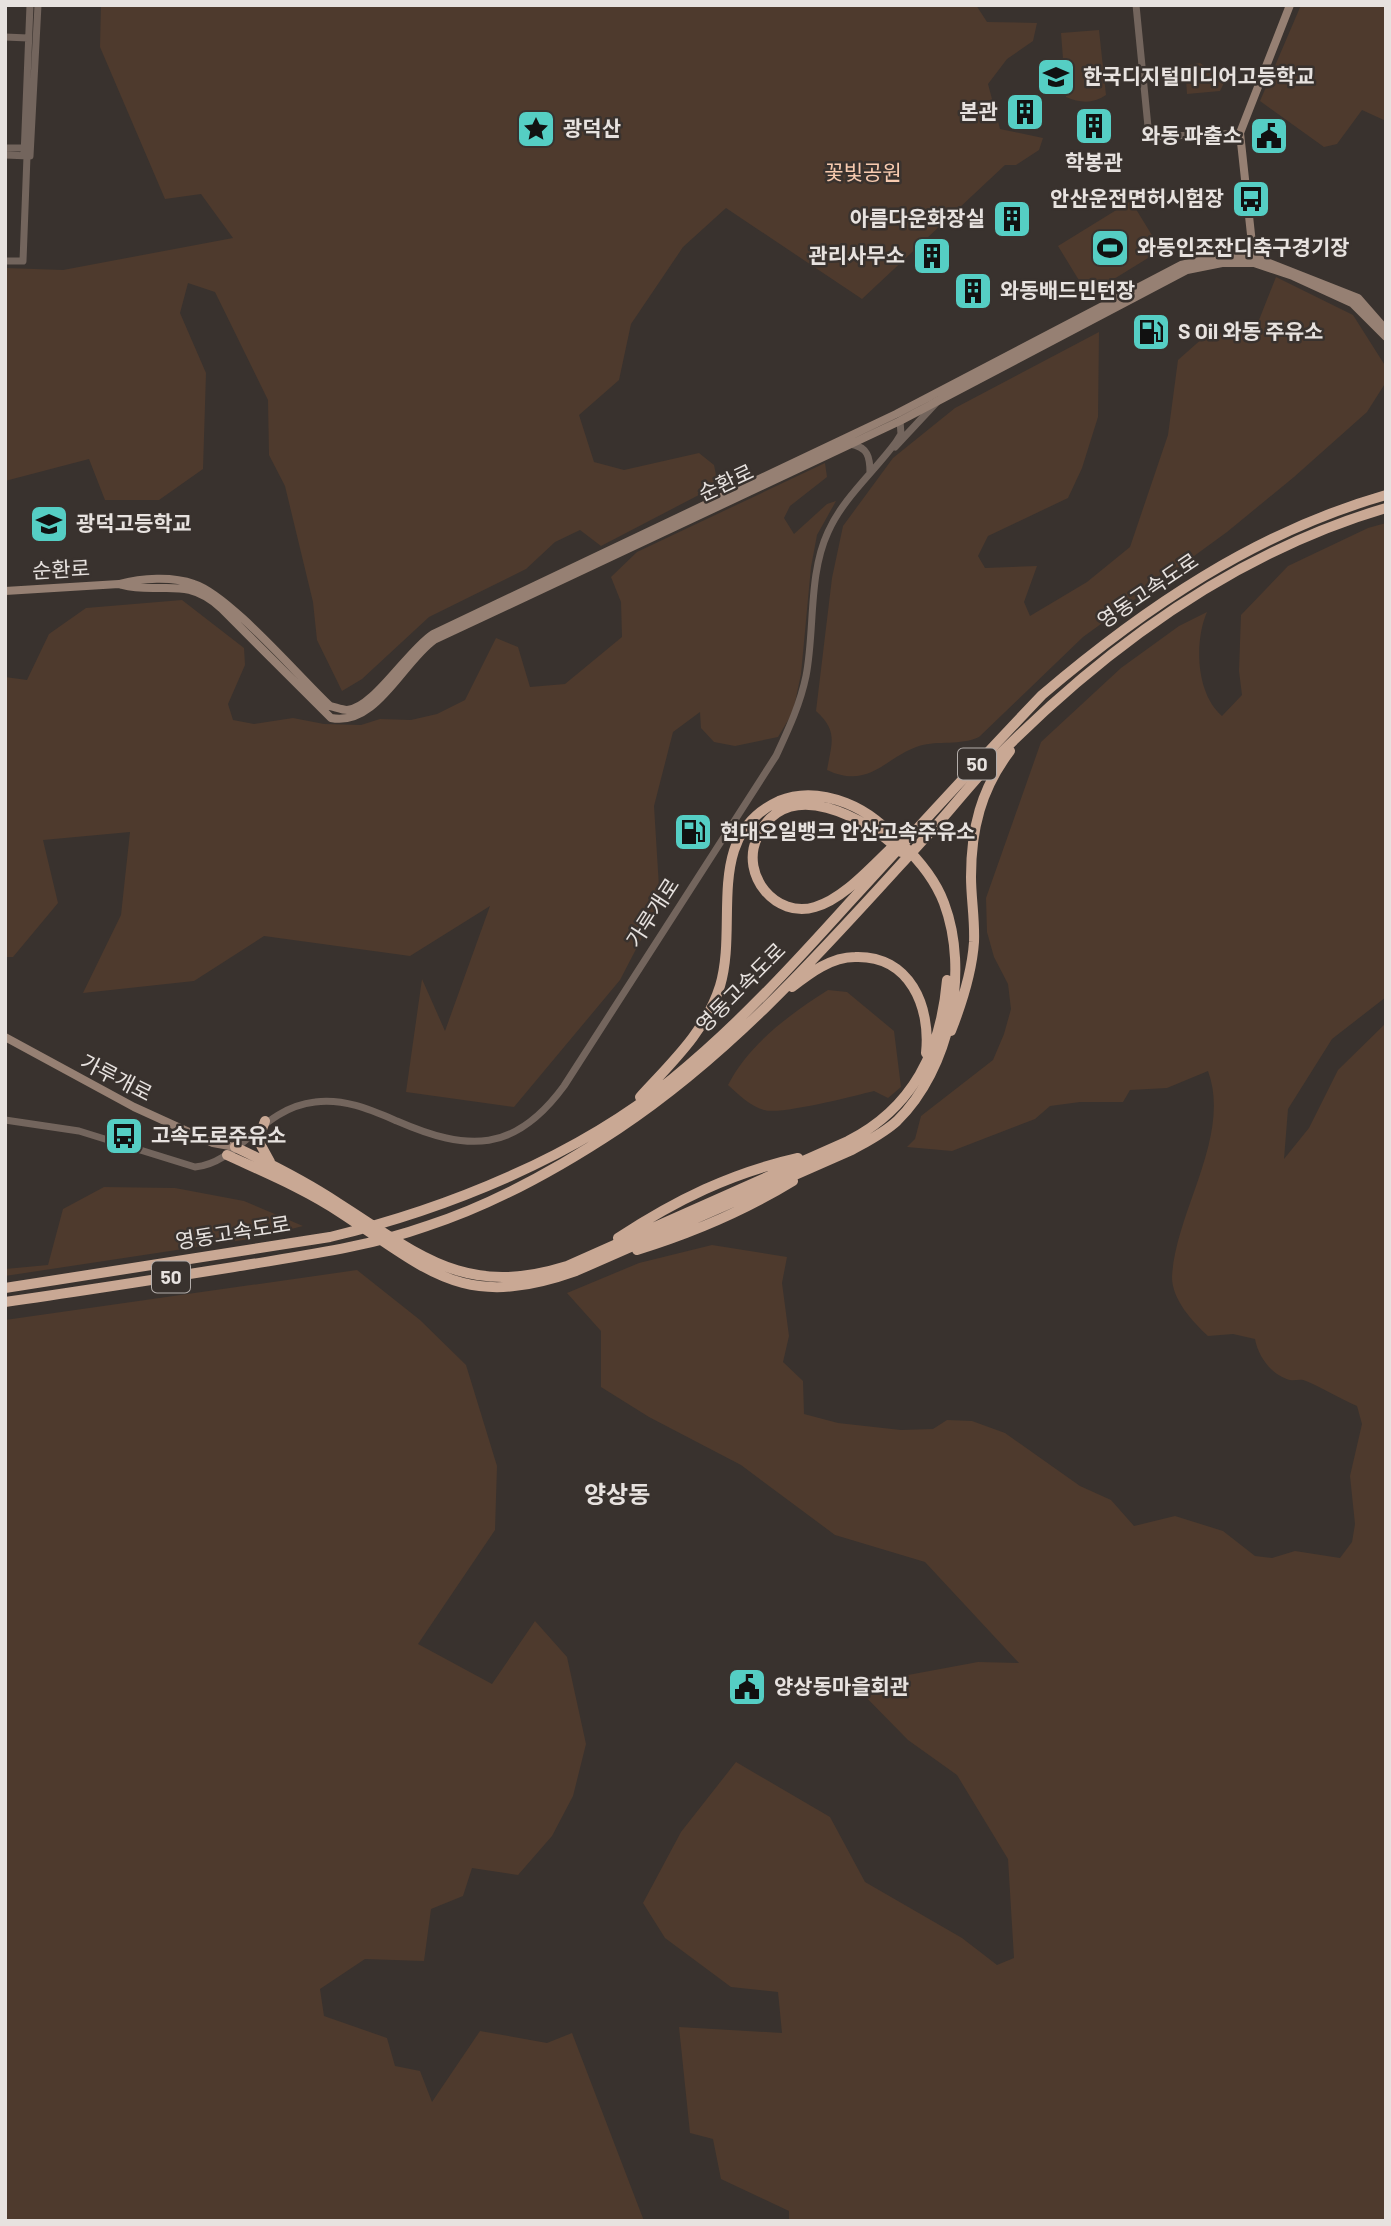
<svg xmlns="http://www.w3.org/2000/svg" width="1391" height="2226" font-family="Barlow,'Noto Sans KR',sans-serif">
	<rect width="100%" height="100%" fill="#39322e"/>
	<path fill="#4e3a2d" d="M 101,5 L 976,5 L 987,22 L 1037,23 L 1033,41 L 1007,59 L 988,84 L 1000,129 L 1043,138 L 1039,150 L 1016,165 L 1005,165 L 862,299 L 726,208 L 683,247 L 631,324 L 619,380 L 579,415 L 594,462 L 624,470 L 699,453 L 714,465 L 718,485 L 601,546 L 580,530 L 555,542 L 526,569 L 429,617 L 362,679 L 342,691 L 317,640 L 313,602 L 285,486 L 269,455 L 268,400 L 215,292 L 188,283 L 180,313 L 206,373 L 203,469 L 159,500 L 105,500 L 89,459 L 5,481 L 5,268 L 63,270 L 233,238 L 201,194 L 165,199 L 100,47 Z
		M 1301,5 L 1386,5 L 1386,121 L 1362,110 L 1337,144 L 1324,147 L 1260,101 Z
		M 1099,30 L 1106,95 C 1093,104 1080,103 1066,97 L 1061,33 Z
		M 1200,63 L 1225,81 L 1220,91 L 1187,94 L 1185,66 Z
		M 1131,201 L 1161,250 L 1088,295 L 1058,246 Z
		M 1276,277 L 1353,315 L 1386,367 L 1386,382 L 1367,412 L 1294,477 L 1227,532 L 1083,637 L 979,737 C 960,746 939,740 919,746 C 885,757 870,790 827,770 C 832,742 838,731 816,711 L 832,578 L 843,526 L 893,458 L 955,408 L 1099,332 L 1098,417 L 1082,468 L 1068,498 L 988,536 L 978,556 L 985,568 L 1037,566 L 1024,602 L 1030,616 L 1087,582 L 1130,547 L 1168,435 L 1178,360 L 1204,337 L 1257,325 Z
		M 825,463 L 827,477 L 790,506 L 784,518 L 794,534 L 827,504 L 836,501 L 817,535 L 811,567 L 801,674 L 793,712 L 778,737 L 735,746 L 714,742 L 701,728 L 700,712 L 673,732 L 654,806 L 660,903 L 620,980 L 514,1107 L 406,1092 L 422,979 L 445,1031 L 490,906 L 410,956 L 264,936 L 194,981 L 83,993 L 121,915 L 130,832 L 43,840 L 58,903 L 13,957 L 5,957 L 5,677 L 27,680 L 49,634 L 86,608 L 182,600 L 244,648 L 245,665 L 228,704 L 233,720 L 254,724 L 293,718 L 324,724 L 361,725 L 380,719 L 411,720 L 437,714 L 465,700 L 496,638 L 518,647 L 530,687 L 565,684 L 622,637 L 621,602 L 611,577 L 637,552 Z
		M 1386,523 L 1386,997 L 1332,1039 L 1288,1109 L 1284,1159 L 1309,1128 L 1338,1070 L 1386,1023 L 1386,2221 L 789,2221 L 789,2211 L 721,2179 L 713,2139 L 690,2133 L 679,2027 L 782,2033 L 778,1992 L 731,1987 L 665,1938 L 643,1903 L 681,1832 L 736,1762 L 830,1817 L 865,1882 L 962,1938 L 997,1965 L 1014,1958 L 1008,1859 L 957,1775 L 908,1740 L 854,1685 L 978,1662 L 1019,1663 L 925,1562 L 835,1535 L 741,1465 L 649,1417 L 601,1387 L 601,1331 L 567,1293 L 639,1263 L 712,1245 L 787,1257 L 782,1283 L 789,1336 L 783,1362 L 803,1381 L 804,1414 L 838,1423 L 901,1430 L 933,1429 L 947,1420 L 972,1421 L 1005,1433 L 1080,1486 L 1111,1500 L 1134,1526 L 1175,1516 L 1223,1531 L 1255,1556 L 1272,1558 L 1295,1551 L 1340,1558 L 1352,1542 L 1355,1524 L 1350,1476 L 1362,1424 L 1357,1406 C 1339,1398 1323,1388 1306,1381 C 1301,1378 1295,1381 1290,1380 C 1271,1375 1258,1356 1255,1339 L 1233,1334 L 1208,1336 C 1193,1322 1172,1300 1172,1277 C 1175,1212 1232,1136 1208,1071 L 1167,1088 L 1130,1090 L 1123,1102 L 1080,1102 L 1050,1106 L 1035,1119 L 952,1151 L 907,1147 L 915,1139 L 921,1116 L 993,1060 L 1004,1034 L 1011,1009 L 1008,984 L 994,957 L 987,932 L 986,898 L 1041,742 L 1121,668 L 1179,626 L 1207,612 C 1194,642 1196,694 1222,716 L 1242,695 L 1239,671 L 1241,615 L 1288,566 L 1368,528 Z
		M 828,990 L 847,992 L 894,1031 L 901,1087 L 888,1098 L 874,1091 C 854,1096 781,1115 764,1110 C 750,1106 739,1095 728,1085 C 749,1044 790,1014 828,990 Z
		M 104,1187 L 175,1188 L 244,1201 L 303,1226 L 256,1238 L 5,1276 L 5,1269 L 48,1265 L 63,1209 Z
		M 357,1270 L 420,1320 L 466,1365 L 497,1466 L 495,1530 L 418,1644 L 492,1684 L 535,1621 L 567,1657 L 586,1744 L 573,1796 L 552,1836 L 518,1875 L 472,1868 L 463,1896 L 431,1909 L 424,1961 L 365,1959 L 320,1989 L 324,2016 L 387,2038 L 395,2066 L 420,2071 L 432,2102 L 480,2031 L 547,2043 L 572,2033 L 644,2221 L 5,2221 L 5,1320 Z"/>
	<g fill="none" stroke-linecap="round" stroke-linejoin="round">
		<path stroke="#73655d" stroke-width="7" d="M 1136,5 L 1149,137 L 1240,133
			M 5,37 L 28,38
			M 5,148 L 26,148
			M 5,155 L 30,156 L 38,5
			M 24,156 L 30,5
			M 5,261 L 23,261 L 27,156
			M 850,444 C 868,447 870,457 870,473
			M 895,447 L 937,402
			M 5,1120 L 79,1131 L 195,1167 C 239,1163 261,1108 315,1102 C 344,1098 371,1110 397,1121 C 468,1152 515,1153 564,1086 L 776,756 C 788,730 800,705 806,676 C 815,630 808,575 828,532 C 843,498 874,472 896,442 L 901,434 L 900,421"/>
		<path stroke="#968073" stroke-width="8" d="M 1254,262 L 1240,133 L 1290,5
			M 122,585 C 161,595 185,575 221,608 L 331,718 C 376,727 402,663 434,640 L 900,421 L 1187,270 L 1222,263 L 1254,263 L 1293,276 L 1352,303 L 1386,337
			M 5,591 L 119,584 C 142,578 172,576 194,584 C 229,595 299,677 330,706 C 335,707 342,710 347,710 C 373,709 408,650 433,634 L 896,414 L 1181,265 L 1221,256 L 1254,257 L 1358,298 L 1386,330
			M 5,1037 L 134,1107 L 213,1143 L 235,1147"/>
		<path stroke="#c9a894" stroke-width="10" d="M 899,841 C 875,862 846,898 815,907 C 776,919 740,875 757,838 C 786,773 867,818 901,852
			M 792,987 C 810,973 831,957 855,957 C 910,955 931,1007 926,1053
			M 951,1031 C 962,1003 972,971 974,942 C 975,920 971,898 971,877 C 971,829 981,789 1010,751
			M 265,1121 L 258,1140 L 270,1162
			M 235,1147 C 271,1164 305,1181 338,1203 C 420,1255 464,1298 567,1266 L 848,1141 C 913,1108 941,1051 947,980
			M 227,1155 C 266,1173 305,1189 341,1213 C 430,1271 463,1311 576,1271 L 852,1150 C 868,1141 884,1133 897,1121 C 950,1069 970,972 944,903 C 935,879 919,860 901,843 C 884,826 869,812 846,803 C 825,795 801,792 779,801 C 703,835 739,923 720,986 C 706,1031 671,1063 640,1097
			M 618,1238 C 676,1200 731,1173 798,1158
			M 637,1250 C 692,1233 744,1211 793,1181
			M 5,1288 L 330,1237 C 447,1209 578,1156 672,1079 C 736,1027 793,965 848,904 C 912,834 976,764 1042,695 C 1144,608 1256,532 1386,495
			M 5,1302 C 82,1291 158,1279 234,1267 C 299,1256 365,1248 427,1226 C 495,1204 559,1168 618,1129 C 740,1048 836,935 934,828 C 954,806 973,781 994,760 C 1104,648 1233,553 1386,508"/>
	</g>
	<defs>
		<symbol id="school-square" viewBox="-11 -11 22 22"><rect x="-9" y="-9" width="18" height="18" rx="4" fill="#55cec4" stroke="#39322e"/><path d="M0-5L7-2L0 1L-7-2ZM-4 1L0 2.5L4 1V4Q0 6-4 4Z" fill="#111"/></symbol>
		<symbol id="building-square" viewBox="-11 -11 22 22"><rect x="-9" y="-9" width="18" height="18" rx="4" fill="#55cec4" stroke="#39322e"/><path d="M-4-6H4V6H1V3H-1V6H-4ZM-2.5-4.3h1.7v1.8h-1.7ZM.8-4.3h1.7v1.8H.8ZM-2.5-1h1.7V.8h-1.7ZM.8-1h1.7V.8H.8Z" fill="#111"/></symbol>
		<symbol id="sight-square" viewBox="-11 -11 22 22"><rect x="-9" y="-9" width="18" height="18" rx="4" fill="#55cec4" stroke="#39322e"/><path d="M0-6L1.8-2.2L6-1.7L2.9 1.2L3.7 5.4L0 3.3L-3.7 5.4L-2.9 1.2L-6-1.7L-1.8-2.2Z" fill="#111"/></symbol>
		<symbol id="civic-square" viewBox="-11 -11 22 22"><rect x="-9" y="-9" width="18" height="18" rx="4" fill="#55cec4" stroke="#39322e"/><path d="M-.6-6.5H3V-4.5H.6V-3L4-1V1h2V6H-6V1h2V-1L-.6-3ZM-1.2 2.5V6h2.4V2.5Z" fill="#111"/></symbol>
		<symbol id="bus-square" viewBox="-11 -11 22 22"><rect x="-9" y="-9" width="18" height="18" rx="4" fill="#55cec4" stroke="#39322e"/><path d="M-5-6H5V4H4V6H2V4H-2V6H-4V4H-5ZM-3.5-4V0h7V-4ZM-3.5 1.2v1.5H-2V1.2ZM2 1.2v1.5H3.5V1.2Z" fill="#111"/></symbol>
		<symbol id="stadium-square" viewBox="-11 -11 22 22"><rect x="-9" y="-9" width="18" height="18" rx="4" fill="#55cec4" stroke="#39322e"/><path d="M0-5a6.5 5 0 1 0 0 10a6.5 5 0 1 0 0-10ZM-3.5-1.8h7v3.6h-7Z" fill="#111"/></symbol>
		<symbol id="fuel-square" viewBox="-11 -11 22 22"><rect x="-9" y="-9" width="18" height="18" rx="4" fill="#55cec4" stroke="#39322e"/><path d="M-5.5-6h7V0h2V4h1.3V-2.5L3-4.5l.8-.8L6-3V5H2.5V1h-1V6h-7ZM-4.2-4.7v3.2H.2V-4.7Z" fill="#111"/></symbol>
	</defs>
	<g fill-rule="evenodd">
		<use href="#school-square" x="1034" y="55" width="44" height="44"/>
		<use href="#building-square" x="1003" y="90" width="44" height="44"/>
		<use href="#building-square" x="1072" y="104" width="44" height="44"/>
		<use href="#sight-square" x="514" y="107" width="44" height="44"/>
		<use href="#civic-square" x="1247" y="114" width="44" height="44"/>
		<use href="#bus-square" x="1229" y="177" width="44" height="44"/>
		<use href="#building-square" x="990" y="197" width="44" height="44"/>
		<use href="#stadium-square" x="1088" y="226" width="44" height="44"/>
		<use href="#building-square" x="910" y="234" width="44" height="44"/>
		<use href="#building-square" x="951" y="269" width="44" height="44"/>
		<use href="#fuel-square" x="1129" y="310" width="44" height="44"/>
		<use href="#school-square" x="27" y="502" width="44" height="44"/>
		<use href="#fuel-square" x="671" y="810" width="44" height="44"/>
		<use href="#bus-square" x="102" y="1114" width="44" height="44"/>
		<use href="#civic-square" x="725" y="1665" width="44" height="44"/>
	</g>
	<g text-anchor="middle" stroke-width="5" stroke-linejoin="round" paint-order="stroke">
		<g fill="#39322e" stroke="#b3adaa" stroke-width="2">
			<rect x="958" y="748.5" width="38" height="31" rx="5"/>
			<rect x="152" y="1261.5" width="38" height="31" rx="5"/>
		</g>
		<g font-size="19" font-weight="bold" fill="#e7e2df">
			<text x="977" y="771">50</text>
			<text x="171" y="1284">50</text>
		</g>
		<g font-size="21" font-weight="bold" fill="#e7e2df" stroke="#39322e" text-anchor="start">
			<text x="1083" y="84">한국디지털미디어고등학교</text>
			<text x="998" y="119" text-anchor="end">본관</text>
			<text x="563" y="136">광덕산</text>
			<text x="1242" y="143" text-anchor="end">와동 파출소</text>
			<text x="1094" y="170" text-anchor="middle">학봉관</text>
			<text x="1224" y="206" text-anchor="end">안산운전면허시험장</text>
			<text x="985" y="226" text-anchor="end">아름다운화장실</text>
			<text x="1137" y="255">와동인조잔디축구경기장</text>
			<text x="905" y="263" text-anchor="end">관리사무소</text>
			<text x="1000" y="298">와동배드민턴장</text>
			<text x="1178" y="339">S Oil 와동 주유소</text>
			<text x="76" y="531">광덕고등학교</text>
			<text x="720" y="839">현대오일뱅크 안산고속주유소</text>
			<text x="151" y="1143">고속도로주유소</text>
			<text x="774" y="1694">양상동마을회관</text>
		</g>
		<g font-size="21" fill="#f8cbb0" stroke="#39322e">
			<text x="863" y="180">꽃빛공원</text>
		</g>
		<g font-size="21" fill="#e7e2df" stroke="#39322e">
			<text transform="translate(726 483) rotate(-25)" y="7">순환로</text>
			<text transform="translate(61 570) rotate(-3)" y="7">순환로</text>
			<text transform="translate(1148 591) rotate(-34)" y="7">영동고속도로</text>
			<text transform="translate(653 913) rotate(-57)" y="7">가루개로</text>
			<text transform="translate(741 988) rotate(-45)" y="7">영동고속도로</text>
			<text transform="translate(116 1078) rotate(27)" y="7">가루개로</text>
			<text transform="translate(233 1233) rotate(-9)" y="7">영동고속도로</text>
		</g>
		<g font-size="24" font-weight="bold" fill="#e7e2df" stroke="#39322e">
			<text x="617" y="1503">양상동</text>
		</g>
	</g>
	<rect width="1391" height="2226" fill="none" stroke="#e7e2df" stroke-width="14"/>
</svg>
